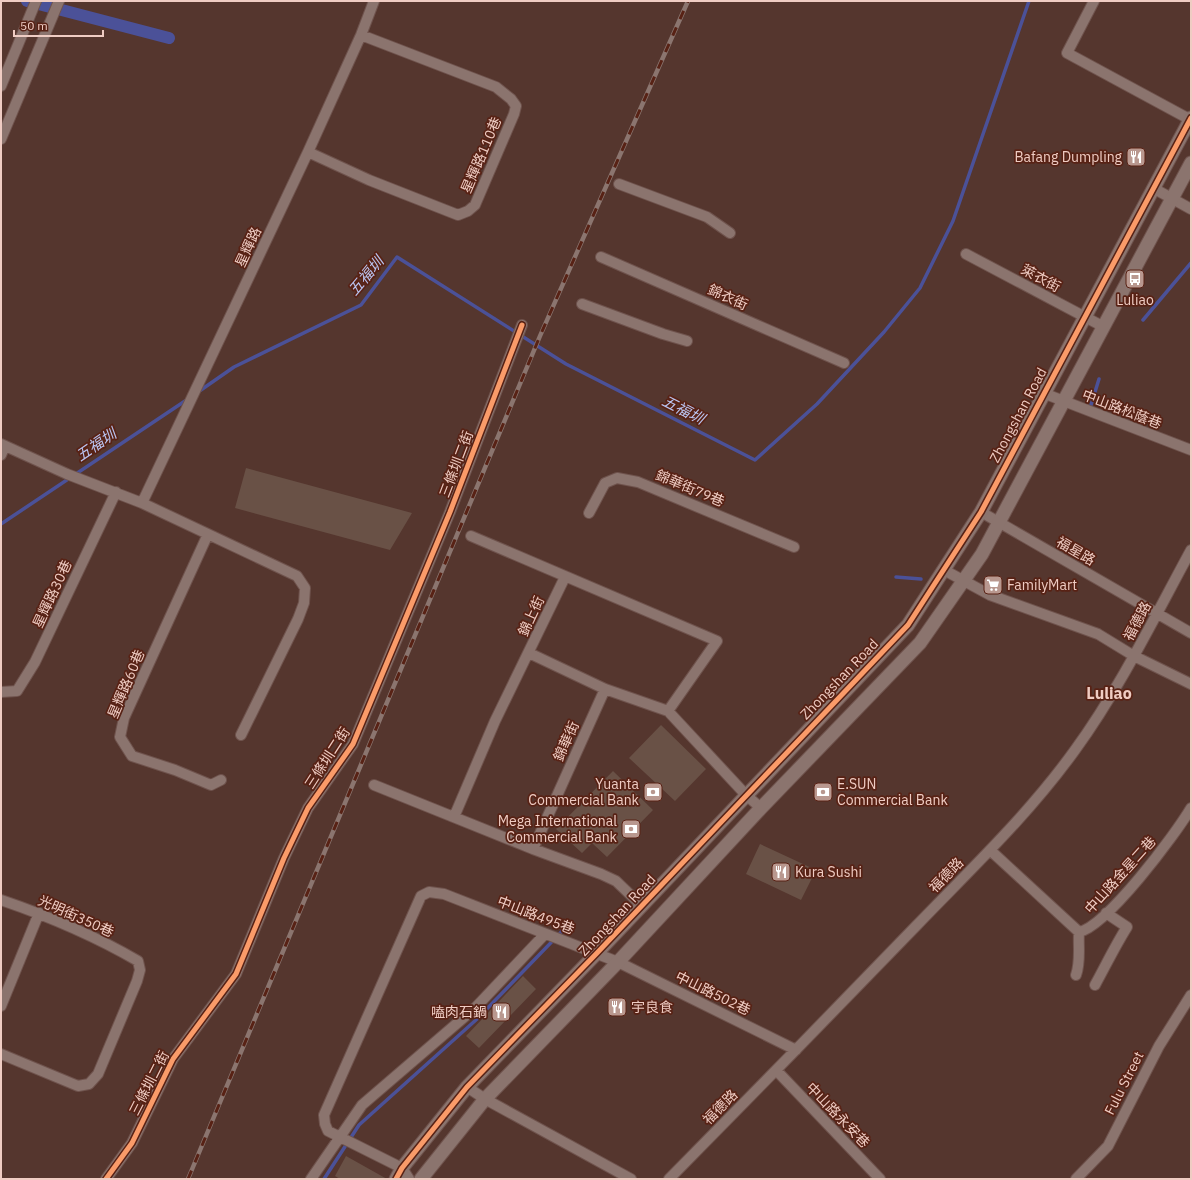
<svg xmlns="http://www.w3.org/2000/svg" width="1192" height="1180" font-family="'IBM Plex Sans','Noto Sans TC',sans-serif">
	<rect width="100%" height="100%" fill="#55362e"/>
	<g fill="none" stroke-linecap="round" stroke-linejoin="round">
		<path stroke="#4b5198" stroke-width="3.5" d="M 1143,320 L 1191,263
			M 198,392 L 234,367 L 361,305 L 397,257 L 566,364 L 755,460 L 817,404 L 884,332 L 920,288 L 953,221 L 1029,1
			M 1091,405 L 1099,379
			M 1,524 L 188,399
			M 896,577 L 921,579
			M 324,1179 L 359,1125 L 477,1019 L 568,925"/>
		<path stroke="#4b5198" stroke-width="12" d="M 27,1 L 169,38"/>
	</g>
	<path fill="#695146" d="M 246,468 L 412,513 L 390,550 L 235,508 Z
		M 661,725 L 706,769 L 675,801 L 629,758 Z
		M 613,771 L 653,810 L 607,857 L 592,843 L 582,853 L 556,829 Z
		M 760,844 L 816,870 L 801,900 L 746,874 Z
		M 523,976 L 536,989 L 479,1048 L 466,1036 Z
		M 346,1156 L 387,1179 L 340,1179 L 335,1176 Z"/>
	<g fill="none" stroke-linecap="round" stroke-linejoin="round">
		<defs>
			<path id="minor" d="M 1094,1 L 1067,53 L 1191,120
				M 1,86 L 36,1
				M 1,139 L 59,1
				M 308,152 L 369,180 L 458,215 L 468,211 L 475,205 L 514,114 L 516,106 L 511,99 L 496,87 L 361,35
				M 619,184 L 707,217 L 730,233
				M 1153,188 L 1191,209
				M 966,254 L 1104,327
				M 601,257 L 844,363
				M 582,304 L 663,334 L 687,341
				M 1043,393 L 1191,450
				M 1,444 L 67,474 L 142,503 L 308,152 L 361,35 L 374,1
				M 1,455 L 5,446
				M 142,503 L 297,576 L 305,588 L 304,603 L 298,619 L 241,735
				M 981,512 L 1191,633
				M 589,513 L 605,483 L 617,478 L 638,482 L 794,547
				M 208,534 L 124,718 L 120,737 L 132,756 L 175,770 L 211,785 L 221,780
				M 471,536 L 717,641 L 668,711
				M 944,570 L 990,595 L 1098,634 L 1134,656 L 1191,684
				M 529,653 L 605,689 L 668,711 L 746,795 L 761,808
				M 1,692 L 17,691 L 35,662 L 116,492
				M 374,785 L 533,849 L 601,874 L 616,881 L 642,906
				M 454,817 L 495,721 L 565,577
				M 533,849 L 605,689
				M 990,850 L 1079,932 C 1107,926 1175,835 1191,808
				M 1,900 C 48,916 95,936 138,961 L 140,970 L 137,981 L 98,1074 L 89,1084 L 78,1086 L 1,1054
				M 1076,975 C 1081,961 1078,947 1079,932
				M 1095,985 C 1106,965 1115,946 1127,927 L 1106,913
				M 1,1006 L 39,913
				M 776,1070 L 880,1179
				M 467,1087 L 485,1099 L 631,1179
				M 106,1179 L 132,1143 L 173,1059 L 236,974 L 284,858 L 308,808 L 353,744 L 450,512 L 522,325
				M 311,1179 L 362,1105 L 476,1007 L 545,934
				M 409,1179 L 402,1168 L 328,1131 L 325,1124 L 324,1115 L 421,896 L 429,892 L 444,894 L 618,962 L 796,1050
				M 669,1179 C 752,1095 835,1010 917,925 C 972,868 1029,814 1075,750 C 1120,688 1154,618 1191,550
				M 1076,1179 L 1108,1146 L 1159,1046 L 1191,995"/>
			<path id="tertiary" d="M 396,1179 L 402,1168 L 467,1087 L 597,953 L 908,625 L 981,512 L 1191,118
				M 421,1179 L 485,1099 L 618,962 L 761,808 L 920,643 L 982,554 L 1191,163"/>
		</defs>
		<use href="#minor" stroke="#6f534d" stroke-width="12"/>
		<use href="#tertiary" stroke="#6f534d" stroke-width="15"/>
		<use href="#minor" stroke="#8b746e" stroke-width="10"/>
		<use href="#tertiary" stroke="#8b746e" stroke-width="13"/>
		<defs>
			<path id="rail" d="M 188,1179 L 540,336 L 688,1"/>
		</defs>
		<use href="#rail" stroke="#8b756f" stroke-width="4.5"/>
		<use href="#rail" stroke="#582215" stroke-width="3" stroke-dasharray="9" stroke-linecap="butt"/>
		<defs>
			<path id="cycleway" d="M 106,1179 L 132,1143 L 173,1059 L 236,974 L 284,858 L 308,808 L 353,744 L 450,512 L 522,325
				M 396,1179 L 402,1168 L 467,1087 L 597,953 L 908,625 L 981,512 L 1191,118"/>
		</defs>
		<use href="#cycleway" stroke="#582215" stroke-width="8"/>
		<use href="#cycleway" stroke="#fa9b69" stroke-width="5"/>
	</g>
	<defs>
		<symbol id="restaurant-square" viewBox="-11 -11 22 22"><rect x="-9" y="-9" width="18" height="18" rx="4" fill="#b9988f" stroke="#582215"/><path d="M-5-6h1v4h1v-4h1v4h1v-4h1v5L-1.5 .5V6h-2V.5L-5-1ZM5-6V6H3V1.5H1.5Q1.5-4 5-6Z" fill="#fff"/></symbol>
		<symbol id="bus-square" viewBox="-11 -11 22 22"><rect x="-9" y="-9" width="18" height="18" rx="4" fill="#b9988f" stroke="#582215"/><path d="M-5-6H5V4H4V6H2V4H-2V6H-4V4H-5ZM-3.5-4V0h7V-4ZM-3.5 1.2v1.5H-2V1.2ZM2 1.2v1.5H3.5V1.2Z" fill="#fff"/></symbol>
		<symbol id="supermarket-square" viewBox="-11 -11 22 22"><rect x="-9" y="-9" width="18" height="18" rx="4" fill="#b9988f" stroke="#582215"/><path d="M-6-5.5h2.5l.6 2H6L4.5 2H-2.5L-4.4-4H-6ZM-1.5 3.2a1.3 1.3 0 1 0 .1 0ZM3 3.2a1.3 1.3 0 1 0 .1 0Z" fill="#fff"/></symbol>
		<symbol id="bank-square" viewBox="-11 -11 22 22"><rect x="-9" y="-9" width="18" height="18" rx="4" fill="#b9988f" stroke="#582215"/><path d="M-6-4H6V4H-6ZM0-2.3a2.3 2.3 0 1 0 0 4.6a2.3 2.3 0 1 0 0-4.6Z" fill="#fff"/></symbol>
	</defs>
	<g fill-rule="evenodd">
		<use href="#restaurant-square" x="1125" y="146" width="22" height="22"/>
		<use href="#bus-square" x="1124" y="268" width="22" height="22"/>
		<use href="#supermarket-square" x="982" y="574" width="22" height="22"/>
		<use href="#bank-square" x="642" y="781" width="22" height="22"/>
		<use href="#bank-square" x="812" y="781" width="22" height="22"/>
		<use href="#bank-square" x="620" y="818" width="22" height="22"/>
		<use href="#restaurant-square" x="770" y="861" width="22" height="22"/>
		<use href="#restaurant-square" x="606" y="996" width="22" height="22"/>
		<use href="#restaurant-square" x="490" y="1001" width="22" height="22"/>
	</g>
	<g text-anchor="middle" stroke-width="3.5" stroke-linejoin="round" paint-order="stroke">
		<g font-size="14" fill="#efccc3" stroke="#582215">
			<text transform="translate(481 155) rotate(-67)" y="5">星輝路110巷</text>
			<text transform="translate(248 247) rotate(-65)" y="5">星輝路</text>
			<text transform="translate(1041 278) rotate(28)" y="5">萊衣街</text>
			<text transform="translate(728 297) rotate(24)" y="5">錦衣街</text>
			<text transform="translate(1122 409) rotate(21)" y="5">中山路松蔭巷</text>
			<text transform="translate(1018 415) rotate(-62)" y="5">Zhongshan Road</text>
			<text transform="translate(456 464) rotate(-69)" y="5">三條圳二街</text>
			<text transform="translate(690 488) rotate(23)" y="5">錦華街79巷</text>
			<text transform="translate(1076 551) rotate(30)" y="5">福星路</text>
			<text transform="translate(52 594) rotate(-65)" y="5">星輝路30巷</text>
			<text transform="translate(531 616) rotate(-65)" y="5">錦上街</text>
			<text transform="translate(1137 621) rotate(-62)" y="5">福德路</text>
			<text transform="translate(839 679) rotate(-46)" y="5">Zhongshan Road</text>
			<text transform="translate(126 684) rotate(-67)" y="5">星輝路60巷</text>
			<text transform="translate(566 741) rotate(-66)" y="5">錦華街</text>
			<text transform="translate(327 758) rotate(-57)" y="5">三條圳二街</text>
			<text transform="translate(946 875) rotate(-46)" y="5">福德路</text>
			<text transform="translate(1120 875) rotate(-48)" y="5">中山路金星二巷</text>
			<text transform="translate(536 915) rotate(21)" y="5">中山路495巷</text>
			<text transform="translate(617 915) rotate(-47)" y="5">Zhongshan Road</text>
			<text transform="translate(76 916) rotate(24)" y="5">光明街350巷</text>
			<text transform="translate(713 993) rotate(26)" y="5">中山路502巷</text>
			<text transform="translate(149 1083) rotate(-63)" y="5">三條圳二街</text>
			<text transform="translate(1124 1083) rotate(-63)" y="5">Fulu Street</text>
			<text transform="translate(720 1107) rotate(-45)" y="5">福德路</text>
			<text transform="translate(838 1115) rotate(46)" y="5">中山路永安巷</text>
		</g>
		<g font-size="14" fill="#efccc3" stroke="#582215" text-anchor="end">
			<text x="1122" y="162">Bafang Dumpling</text>
			<text x="1135" y="305" text-anchor="middle">Luliao</text>
			<text x="1007" y="590" text-anchor="start">FamilyMart</text>
			<text x="639" y="789">Yuanta<tspan x="639" dy="16">Commercial Bank</tspan></text>
			<text x="837" y="789" text-anchor="start">E.SUN<tspan x="837" dy="16">Commercial Bank</tspan></text>
			<text x="617" y="826">Mega International<tspan x="617" dy="16">Commercial Bank</tspan></text>
			<text x="795" y="877" text-anchor="start">Kura Sushi</text>
			<text x="631" y="1012" text-anchor="start">宇良食</text>
			<text x="487" y="1017">嗑肉石鍋</text>
		</g>
		<g font-size="15" font-style="italic" fill="#bac4f0" stroke="#582215">
			<text transform="translate(366 276) rotate(-50)" y="5">五福圳</text>
			<text transform="translate(683 410) rotate(27)" y="5">五福圳</text>
			<text transform="translate(96 445) rotate(-34)" y="5">五福圳</text>
		</g>
		<g font-size="16" font-weight="bold" fill="#efccc3" stroke="#582215">
			<text x="1109" y="699">Luliao</text>
		</g>
	</g>
	<rect width="1192" height="1180" fill="none" stroke="#efccc3" stroke-width="4"/>
	<path d="M14 30v6h89v-6" fill="none" stroke="#efccc3" stroke-width="2"/>
	<text x="20" y="30" font-size="12" fill="#efccc3" stroke="#582215" stroke-width="3" paint-order="stroke">50 m</text>
</svg>
